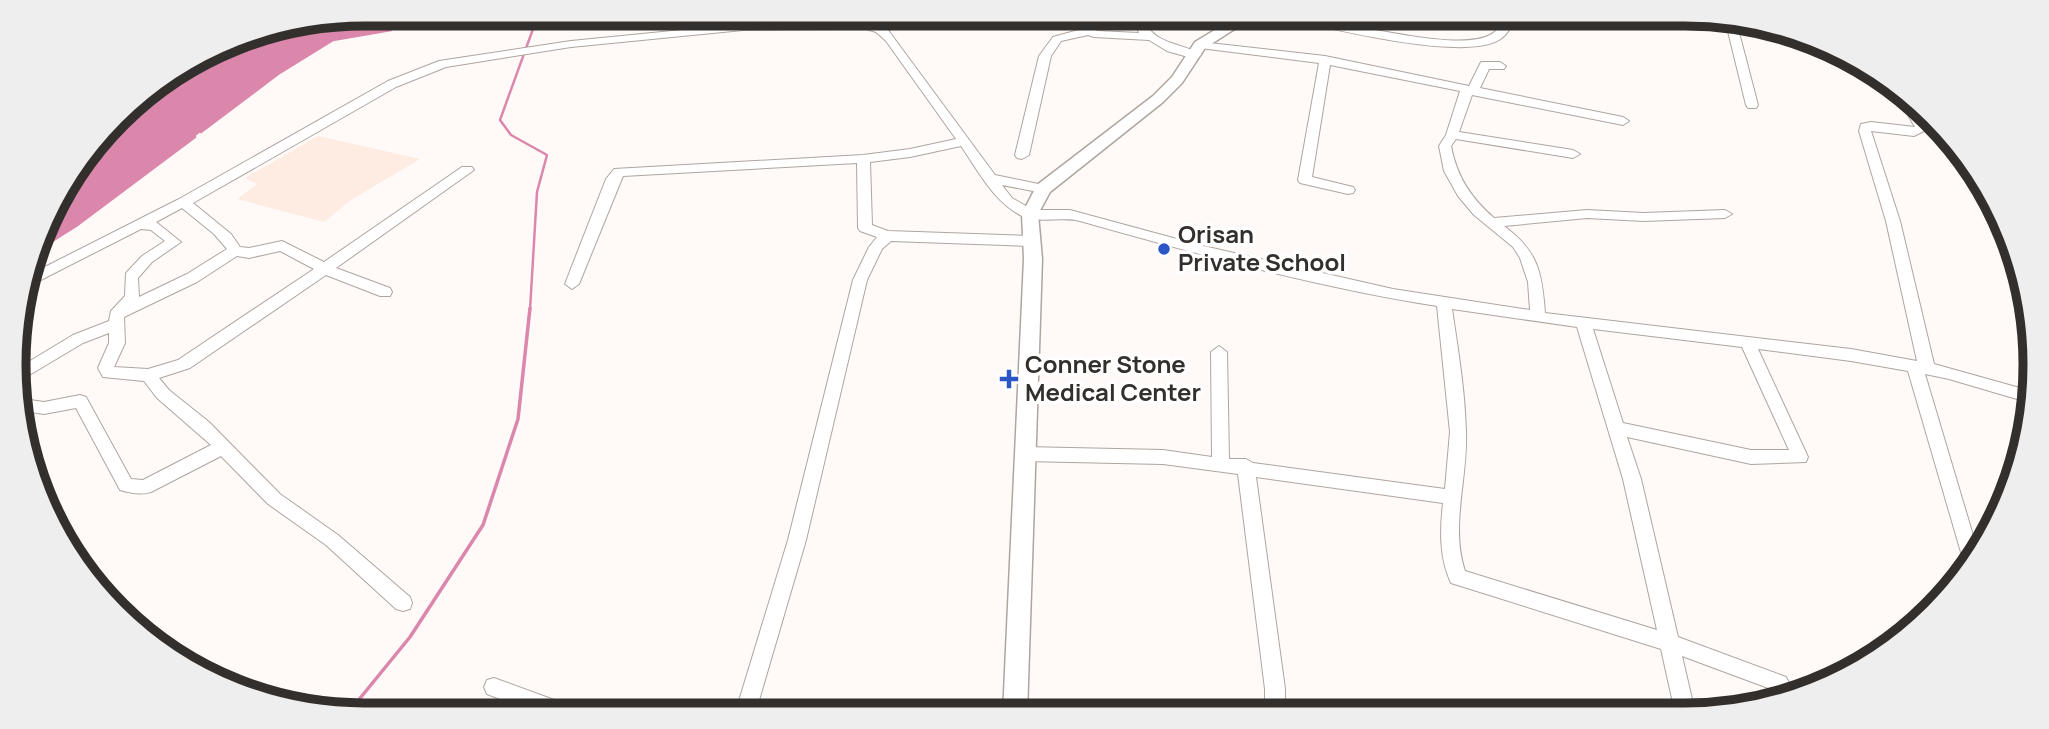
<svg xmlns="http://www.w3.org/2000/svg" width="2049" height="729" font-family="Manrope,sans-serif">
	<rect width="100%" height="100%" fill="#fffaf8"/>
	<path fill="#feece2" d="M 318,136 L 420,159 L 351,200 L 324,222 L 237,199 L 257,184 L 245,178 Z"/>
	<path fill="#db87ac" d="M 365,14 L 640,14 L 426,23 L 333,40 L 278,74 L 76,226 L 38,250 L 50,209 L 133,101 L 231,41 Z"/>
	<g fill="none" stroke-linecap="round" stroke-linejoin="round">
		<path stroke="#db87ac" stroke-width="2.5" d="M 545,18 L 640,14
			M 496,20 L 534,18
			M 399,28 L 478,21
			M 201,132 L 278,74 L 333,40 L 391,30
			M 38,250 L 76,226 L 195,137
			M 530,310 L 537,192 L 547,155 L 511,135 L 500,120 L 537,18 L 534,14"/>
		<path stroke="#db87ac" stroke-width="3.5" d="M 348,713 L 410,637 L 483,525 L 518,419 L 530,308"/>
		<defs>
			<path id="minor" d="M 920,14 L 938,14 L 888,30 L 995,175 L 1048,186 L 1050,189 L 1048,192 L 1043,193 L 1002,185 L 1012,198 L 1033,210 L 1070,210 L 1199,245 L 1393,289 L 1530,310 L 1528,282 L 1520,258 L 1513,247 L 1474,215 L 1458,196 L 1444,171 L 1439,146 L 1446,135 L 1460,91 L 1330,65 L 1312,177 L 1353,187 L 1355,190 L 1353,193 L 1348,194 L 1300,183 L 1298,180 L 1319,63 L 1200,48 L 1194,45 L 1200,42 L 1325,56 L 1469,86 L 1481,62 L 1500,62 L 1506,66 L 1504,69 L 1489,69 L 1480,88 L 1623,117 L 1629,121 L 1623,125 L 1472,95 L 1459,132 L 1573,150 L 1580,154 L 1573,158 L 1456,139 L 1451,146 C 1457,177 1471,198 1494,218 L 1587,210 L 1644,213 L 1725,210 L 1732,214 L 1725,218 L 1644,221 L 1587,218 L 1504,226 C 1538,251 1542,272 1545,313 L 1851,349 L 1917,361 L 1886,221 L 1859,131 L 1861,124 L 1871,122 L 1915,127 L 1891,86 L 1893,84 C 1909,92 1919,113 1928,129 L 1914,136 L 1871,131 L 1900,221 L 1934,364 L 2027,390 L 2027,402 L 1949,379 L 1925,374 L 1978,552 L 1965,566 L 1908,371 L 1851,361 L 1758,349 L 1808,457 L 1806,462 L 1751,464 L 1627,437 L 1641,479 L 1678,637 L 1786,677 L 1789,683 L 1786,689 L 1779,692 L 1682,656 L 1695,712 L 1675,712 L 1661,649 L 1451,583 C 1439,557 1440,530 1443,503 L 1256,477 L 1285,689 L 1285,713 L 1265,713 L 1265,689 L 1238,474 L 1163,464 L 1024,461 L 1018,459 L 1016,454 L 1018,449 L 1024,447 L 1163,450 L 1212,457 L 1211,352 L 1219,346 L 1227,352 L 1229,459 L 1246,459 L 1253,463 L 1445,489 L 1450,432 L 1437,306 C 1316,287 1197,254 1080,221 C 1062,216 1039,224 1022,216 C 993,201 979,172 961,146 L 910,157 L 870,162 L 872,225 L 888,231 L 1030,236 L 1037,241 L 1030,246 L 891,241 L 882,249 L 867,280 L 806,540 L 755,714 L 735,714 L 788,540 L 853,280 L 869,247 L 877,237 L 860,231 L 858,228 L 857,163 L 623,176 L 579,284 L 572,289 L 565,284 L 606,179 L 614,169 L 863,155 L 910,149 L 956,139 L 886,41 L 876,32 L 866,29 L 743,30 L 571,47 L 446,67 L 396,87 L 193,203 L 231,234 L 240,247 L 249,248 L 282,241 L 324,262 L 462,167 L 472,167 L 474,170 L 336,268 L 390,288 L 392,292 L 390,296 L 380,296 L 326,275 L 190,368 L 159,378 L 169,390 L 209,422 L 280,494 L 338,535 L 410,597 L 412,603 L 410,609 L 403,611 L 396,609 L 326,545 L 268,504 L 221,456 L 151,492 C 141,495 130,493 120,490 L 76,408 L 44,414 L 23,411 L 23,399 L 44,402 L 80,395 L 86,397 L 131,479 L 143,480 L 211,445 L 157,398 L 144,381 L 103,377 L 98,368 L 109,343 L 109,333 L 83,343 L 21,380 L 20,367 L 73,335 L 109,321 L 111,311 L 125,296 L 126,273 L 142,256 L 165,241 L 151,230 L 141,229 L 29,286 L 31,274 L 179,199 L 388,81 L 439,61 L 571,41 L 743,24 L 866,23 L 880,26 ZM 182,208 L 214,234 L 227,249 L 187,274 L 139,297 L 138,278 L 152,262 L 181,242 L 156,222 ZM 280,251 L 314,269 L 178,360 L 148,369 L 114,367 L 125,343 L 124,317 L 197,282 L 237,256 L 249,258 ZM 1452,309 L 1577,327 L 1623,479 L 1657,630 L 1465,571 C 1450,526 1468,478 1466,432 C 1465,391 1458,349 1452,309 ZM 1593,329 L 1742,347 L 1789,450 L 1751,450 L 1623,423 Z
				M 1046,14 L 1063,14 L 1087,22 L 1097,31 L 1139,33 L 1137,27 L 1123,14 L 1136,14 L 1139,17 L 1174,14 L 1169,22 L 1146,24 C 1157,45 1184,43 1201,55 L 1195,59 L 1167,51 L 1149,40 L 1094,37 L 1088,35 L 1061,41 L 1051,56 L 1029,155 L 1022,159 L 1017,158 L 1015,155 L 1039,56 L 1053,37 L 1082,29 Z
				M 1274,14 C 1323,14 1453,55 1490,35 C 1498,31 1503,22 1506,14 L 1518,14 C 1513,23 1508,35 1499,40 C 1461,62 1325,27 1280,17 Z
				M 1725,19 L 1736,21 L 1758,105 L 1756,108 L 1748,108 L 1746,105 Z
				M 494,678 L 576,708 L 579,715 L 543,715 L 487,694 L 484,687 L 487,680 Z"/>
			<path id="major" d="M 1241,14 L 1258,14 L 1205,48 L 1182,83 L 1163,102 L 1050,192 L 1038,214 L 1042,259 L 1027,714 L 1003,714 L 1024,259 L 1022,214 L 1037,185 L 1153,96 L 1172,77 L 1195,42 Z"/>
		</defs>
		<use href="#minor" stroke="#aea59f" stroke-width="2"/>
		<use href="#major" stroke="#aea59f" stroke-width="3"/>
		<use href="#minor" fill="#fff" fill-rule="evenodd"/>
		<use href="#major" fill="#fff" fill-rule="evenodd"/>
	</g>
	<g fill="#2b57c6" stroke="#fff" stroke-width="2.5">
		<circle cx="1164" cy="249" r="7"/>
		<path d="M1005.5 368.5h7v7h7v7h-7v7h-7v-7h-7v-7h7z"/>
	</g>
	<g text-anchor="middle" stroke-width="7" stroke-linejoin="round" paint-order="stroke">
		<g font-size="24" font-weight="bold" fill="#332f2d" stroke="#fff" text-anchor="start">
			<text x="1178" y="243">Orisan<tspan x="1178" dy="28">Private School</tspan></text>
			<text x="1025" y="373">Conner Stone<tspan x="1025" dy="28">Medical Center</tspan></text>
		</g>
	</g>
	<path d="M0 0H2049V729H0ZM364 26H1685A338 338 0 0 1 2023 364V365A338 338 0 0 1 1685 703H364A338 338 0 0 1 26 365V364A338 338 0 0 1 364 26Z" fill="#efeeee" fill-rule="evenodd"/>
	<path fill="none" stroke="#332f2d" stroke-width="9" d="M364 26H1685A338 338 0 0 1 2023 364V365A338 338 0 0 1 1685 703H364A338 338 0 0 1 26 365V364A338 338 0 0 1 364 26Z"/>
</svg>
